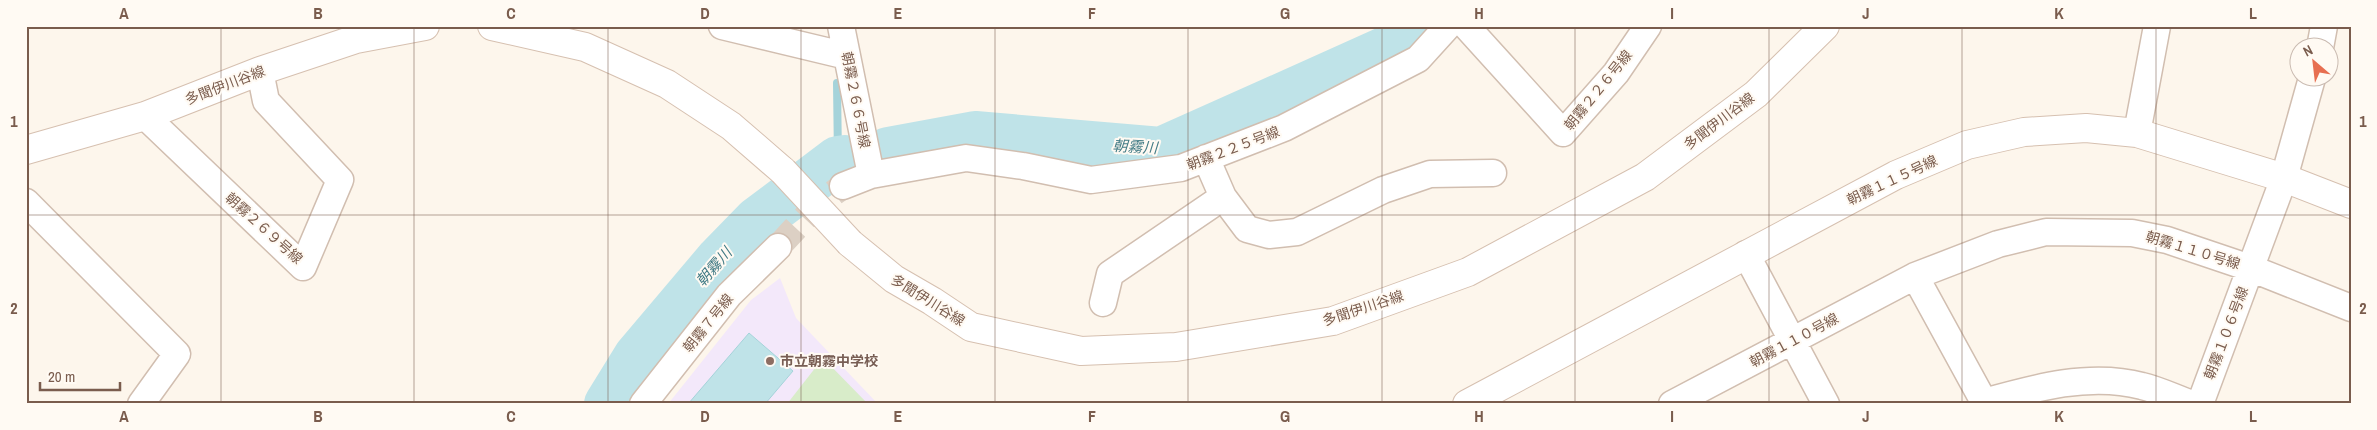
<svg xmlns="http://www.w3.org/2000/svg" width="2377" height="430" font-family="'Archivo Narrow','Noto Sans JP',sans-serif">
	<rect width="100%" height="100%" fill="#fdf6ec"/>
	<path fill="#f3e8fa" d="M 780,278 L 796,318 L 878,404 L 668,404 L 751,300 Z"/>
	<path fill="#d8ecc9" d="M 823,358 L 868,404 L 787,404 Z"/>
	<path fill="#bfe3e8" stroke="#a5d3da" d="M 749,333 L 793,371 L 765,404 L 688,404 Z"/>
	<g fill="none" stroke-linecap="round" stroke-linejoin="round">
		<path stroke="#a5d3da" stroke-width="8" d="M 837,83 L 838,160"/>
		<path stroke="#bfe3e8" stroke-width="48" d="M 888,151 L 975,135 L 1161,151 L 1391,48 L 1412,26
			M 608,404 L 637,357 L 719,260 L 757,221 L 838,160 L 845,159"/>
		<path stroke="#dcd0c4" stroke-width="26" stroke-dasharray="26 13" stroke-linecap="butt" d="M 778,247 L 815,207 L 843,186"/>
		<defs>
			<path id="street" d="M 722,26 L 847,56
				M 841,26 L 871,175
				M 1466,26 L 1563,133 L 1616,73 L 1648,26
				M 2320,48 L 2324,26
				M 145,116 L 303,267 L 340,180 L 266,101 L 260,71
				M 2137,133 L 2157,26
				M 1206,158 L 1223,197 L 1247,229 L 1269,235 L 1297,232 L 1383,190 L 1430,174 L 1493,173
				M 843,186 L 871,175 L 966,158 L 1023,166 L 1091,180 L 1181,168 L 1284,128 L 1418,59 L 1448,26
				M 26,202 L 177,354 L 141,404
				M 1746,254 L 1826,404
				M 1915,276 L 1984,402 C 2034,388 2090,372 2142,386 C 2159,390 2175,398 2192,404
				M 1103,303 L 1110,274 L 1223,197
				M 643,404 L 729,295 L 778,247
				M 1672,404 L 1915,276 L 1998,244 L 2046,232 L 2132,233 L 2167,240 L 2250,268 L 2351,308
				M 2200,404 L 2284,178 L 2312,78"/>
			<path id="secondary" d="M 492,26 L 585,47 L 667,84 L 731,126 L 783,171
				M 26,150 L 145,116 L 260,71 L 356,39 L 425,26
				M 850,243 L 894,279 L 932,301 L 971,327 L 1081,351 L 1176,347 L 1333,321 L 1468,272 L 1645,177 L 1756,94 L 1825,26
				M 1467,404 L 1896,175 L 1967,145 L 2024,132 L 2086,128 L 2137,133 L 2284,178 L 2351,204"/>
		</defs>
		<use href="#street" stroke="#d1beb0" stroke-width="29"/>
		<use href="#secondary" stroke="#d6c0b0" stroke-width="30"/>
		<use href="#street" stroke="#fff" stroke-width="26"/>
		<use href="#secondary" stroke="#fff" stroke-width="28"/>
		<defs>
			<path id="secondary-bridge" d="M 783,171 L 850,243"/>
		</defs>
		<use href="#secondary-bridge" stroke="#d6c0b0" stroke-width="30" stroke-linecap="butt"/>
		<use href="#secondary-bridge" stroke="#fff" stroke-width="28"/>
	</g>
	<path fill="none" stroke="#7a5c4d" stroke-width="1" stroke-opacity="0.55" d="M 221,26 L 221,404M 414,26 L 414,404M 608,26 L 608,404M 801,26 L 801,404M 995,26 L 995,404M 1188,26 L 1188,404M 1382,26 L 1382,404M 1575,26 L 1575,404M 1769,26 L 1769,404M 1962,26 L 1962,404M 2156,26 L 2156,404M 26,215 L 2351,215"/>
	<circle fill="#8d6e63" stroke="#fffaf3" stroke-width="2" cx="770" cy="361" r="5"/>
	<g text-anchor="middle" stroke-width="4" stroke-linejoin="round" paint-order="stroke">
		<g font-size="14" fill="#7a5c4d" stroke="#fffaf3">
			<text transform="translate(225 85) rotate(-21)" y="5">多聞伊川谷線</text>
			<text transform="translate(1598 90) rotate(-51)" y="5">朝霧２２６号線</text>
			<text transform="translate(856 100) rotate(79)" y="5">朝霧２６６号線</text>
			<text transform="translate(1719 121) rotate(-37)" y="5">多聞伊川谷線</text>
			<text transform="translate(1233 148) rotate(-21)" y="5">朝霧２２５号線</text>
			<text transform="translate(1892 180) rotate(-25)" y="5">朝霧１１５号線</text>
			<text transform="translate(264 228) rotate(42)" y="5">朝霧２６９号線</text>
			<text transform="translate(2193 250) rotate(17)" y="5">朝霧１１０号線</text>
			<text transform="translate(928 300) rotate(32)" y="5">多聞伊川谷線</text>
			<text transform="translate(1363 308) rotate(-18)" y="5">多聞伊川谷線</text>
			<text transform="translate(708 323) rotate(-51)" y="5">朝霧７号線</text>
			<text transform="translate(2226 333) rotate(-69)" y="5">朝霧１０６号線</text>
			<text transform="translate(1794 340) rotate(-28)" y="5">朝霧１１０号線</text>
		</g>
		<g font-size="14" font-weight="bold" fill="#785e54" stroke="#fffaf3" text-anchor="start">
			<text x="780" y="366">市立朝霧中学校</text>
		</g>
		<g font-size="15" font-style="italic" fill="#437c86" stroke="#fffaf3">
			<text transform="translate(1135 147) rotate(3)" y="5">朝霧川</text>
			<text transform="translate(714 267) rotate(-49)" y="5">朝霧川</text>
		</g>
	</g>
	<rect width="2377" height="430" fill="none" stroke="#fffaf3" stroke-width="55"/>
	<g transform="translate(2314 62) rotate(332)"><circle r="24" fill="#fffaf3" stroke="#cabbb1"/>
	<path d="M0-4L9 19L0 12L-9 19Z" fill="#e76f51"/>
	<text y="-8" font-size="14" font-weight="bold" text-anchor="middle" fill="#7a5c4d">N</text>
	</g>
	<path d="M40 382v8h80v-8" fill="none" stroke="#7a5c4d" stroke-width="2.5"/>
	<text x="48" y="382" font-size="15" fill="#7a5c4d" stroke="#fffaf3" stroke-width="4" paint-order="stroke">20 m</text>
	<rect x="28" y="28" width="2322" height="374" fill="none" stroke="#7a5c4d" stroke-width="2"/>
	<g font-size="16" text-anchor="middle" font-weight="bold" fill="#7a5c4d">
		<text x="124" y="19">A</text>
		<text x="318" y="19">B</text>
		<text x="511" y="19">C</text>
		<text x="705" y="19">D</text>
		<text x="898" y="19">E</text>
		<text x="1092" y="19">F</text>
		<text x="1285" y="19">G</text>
		<text x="1479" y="19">H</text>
		<text x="1672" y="19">I</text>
		<text x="1866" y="19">J</text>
		<text x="2059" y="19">K</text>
		<text x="2253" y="19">L</text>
		<text x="14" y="127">1</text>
		<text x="2363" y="127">1</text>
		<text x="14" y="314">2</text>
		<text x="2363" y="314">2</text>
		<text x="124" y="422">A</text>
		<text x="318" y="422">B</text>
		<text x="511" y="422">C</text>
		<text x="705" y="422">D</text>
		<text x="898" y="422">E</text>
		<text x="1092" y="422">F</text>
		<text x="1285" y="422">G</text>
		<text x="1479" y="422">H</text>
		<text x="1672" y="422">I</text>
		<text x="1866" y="422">J</text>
		<text x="2059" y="422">K</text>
		<text x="2253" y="422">L</text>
	</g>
</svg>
